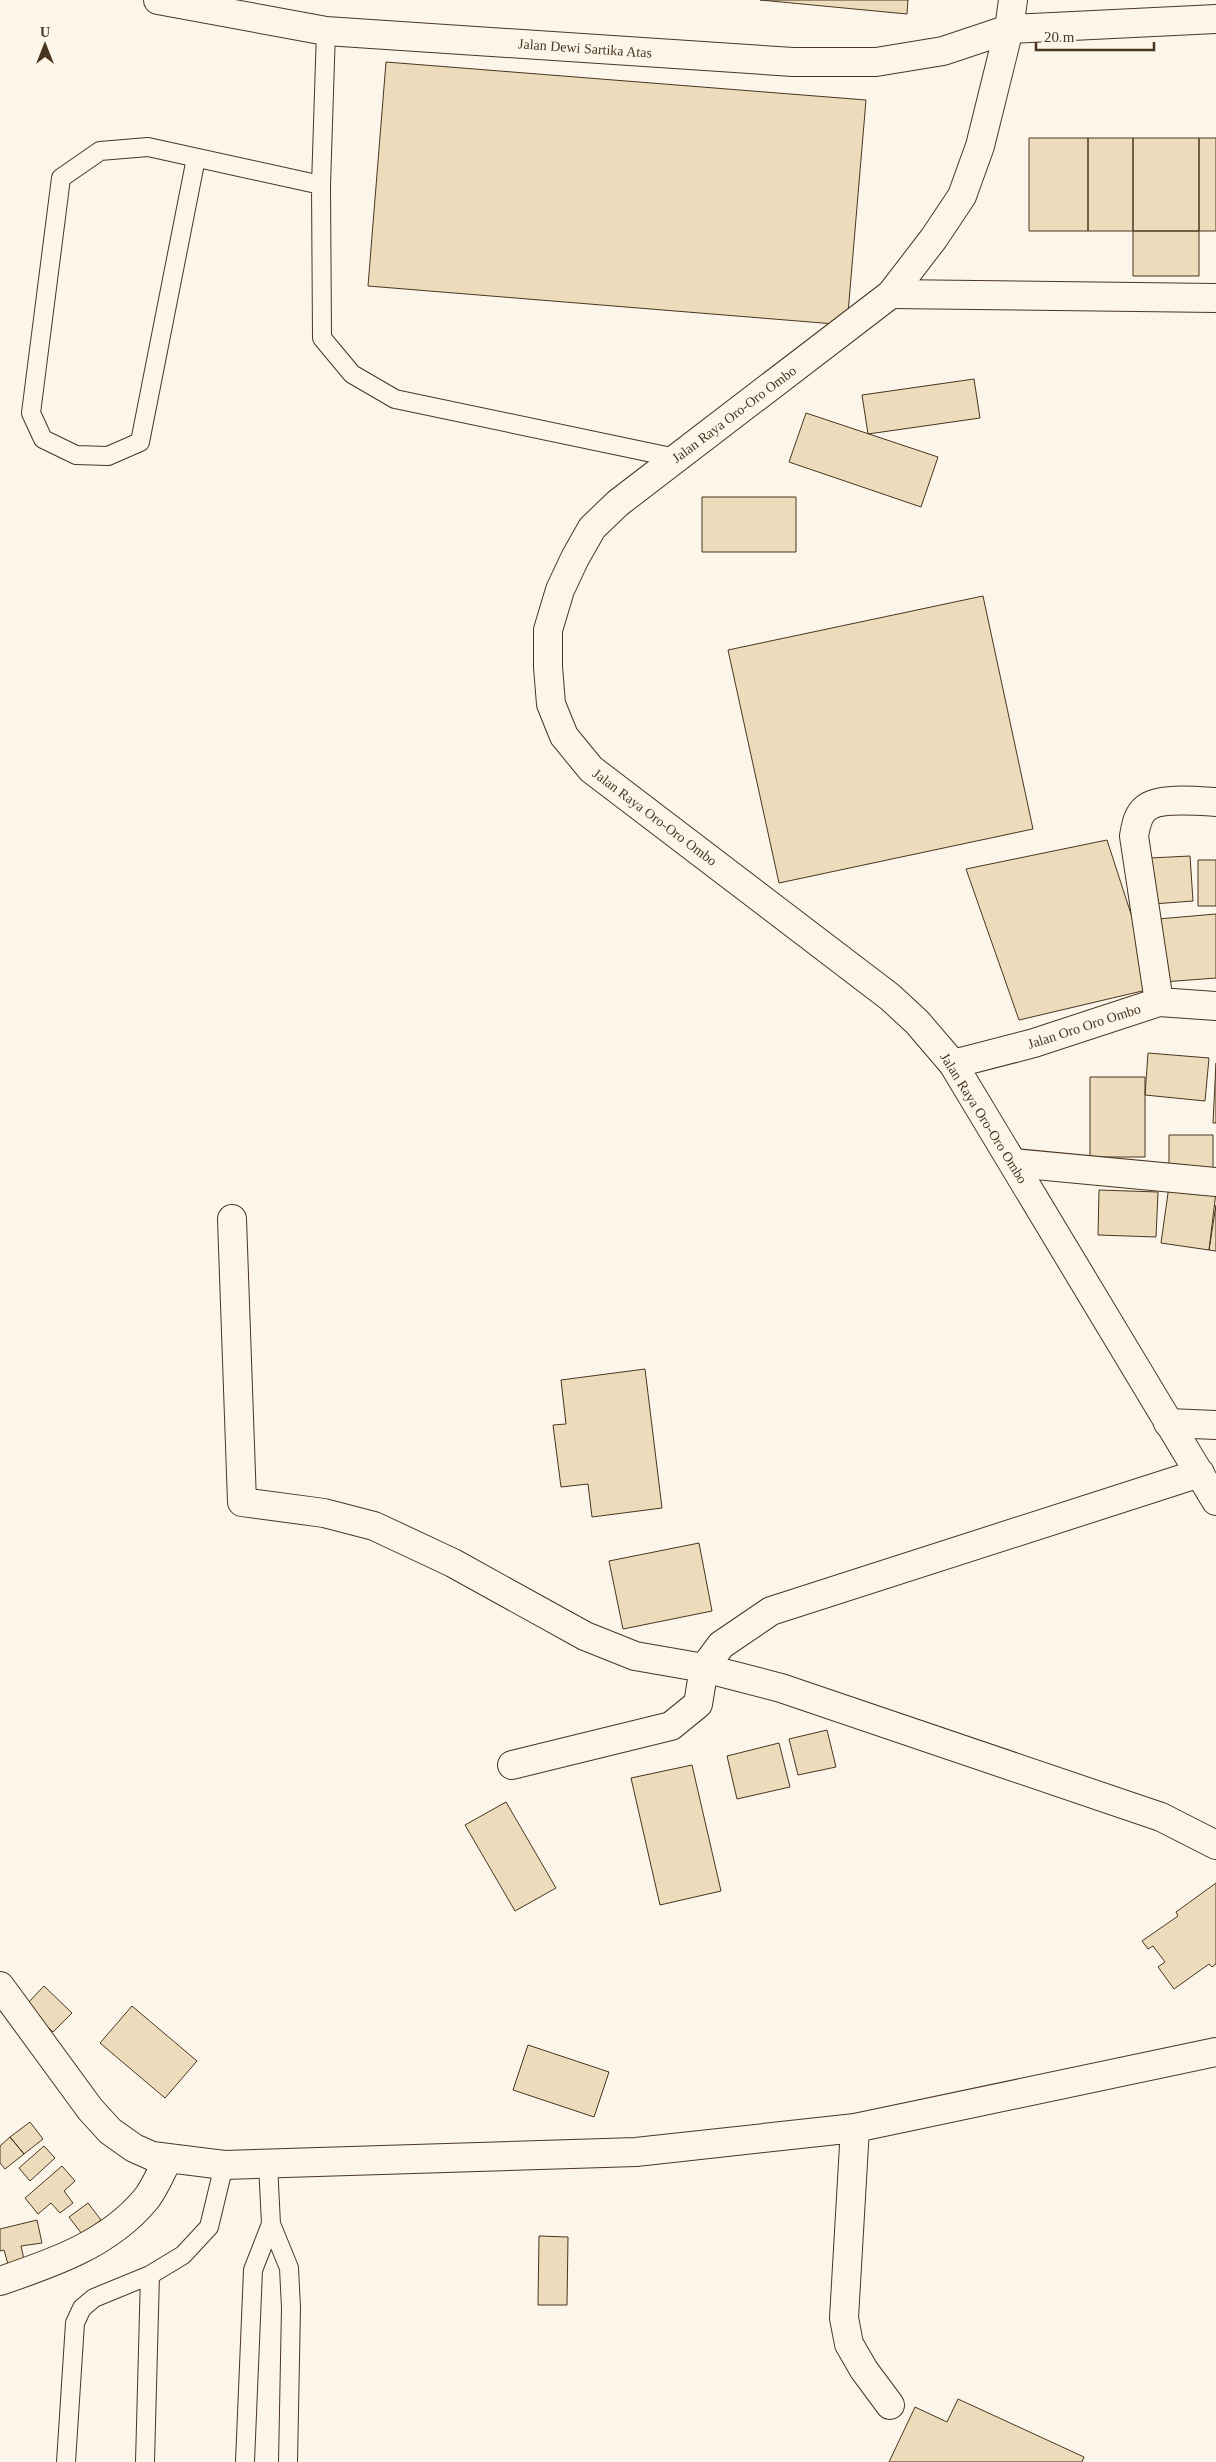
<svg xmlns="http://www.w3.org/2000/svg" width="1216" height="2462" font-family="'Times New Roman',serif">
	<rect width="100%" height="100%" fill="#fbf6e9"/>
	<path fill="#ecdcbc" stroke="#4a3520" d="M 760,0 L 908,0 L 907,14 Z
		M 386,62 L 866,100 L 847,325 L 368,286 Z
		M 1029,138 L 1088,138 L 1088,231 L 1029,231 Z
		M 1088,138 L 1133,138 L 1133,231 L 1088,231 Z
		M 1133,138 L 1199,138 L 1199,231 L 1133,231 Z
		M 1199,138 L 1216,138 L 1216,231 L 1199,231 Z
		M 1133,231 L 1199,231 L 1199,276 L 1133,276 Z
		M 974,379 L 980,418 L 868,434 L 862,395 Z
		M 806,413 L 938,457 L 921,507 L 789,462 Z
		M 702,497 L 796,497 L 796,552 L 702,552 Z
		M 983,596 L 1033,829 L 779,883 L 728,650 Z
		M 1107,840 L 1155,988 L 1019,1020 L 966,869 Z
		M 1190,856 L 1193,901 L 1153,904 L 1150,858 Z
		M 1198,860 L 1216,860 L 1216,906 L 1198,906 Z
		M 1216,914 L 1216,978 L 1163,982 L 1158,919 Z
		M 1148,1053 L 1209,1058 L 1205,1101 L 1145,1095 Z
		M 1216,1063 L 1216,1123 L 1213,1123 Z
		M 1090,1077 L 1145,1077 L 1145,1157 L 1090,1157 Z
		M 1169,1135 L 1213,1135 L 1213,1176 L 1169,1176 Z
		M 1169,1186 L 1216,1192 L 1209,1250 L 1161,1243 Z
		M 1099,1190 L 1158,1192 L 1156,1237 L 1098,1235 Z
		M 1216,1205 L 1216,1251 L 1209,1250 Z
		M 645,1369 L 662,1508 L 592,1517 L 588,1484 L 561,1487 L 553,1425 L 566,1424 L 561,1380 Z
		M 699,1543 L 712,1611 L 623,1629 L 609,1561 Z
		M 827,1730 L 836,1767 L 798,1775 L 789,1739 Z
		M 779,1743 L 790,1787 L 737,1799 L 727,1756 Z
		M 692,1765 L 721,1891 L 660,1905 L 631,1778 Z
		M 506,1802 L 556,1888 L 515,1911 L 465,1825 Z
		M 1216,1883 L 1216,1964 L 1212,1967 L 1209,1964 L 1174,1989 L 1158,1967 L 1165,1962 L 1153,1946 L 1148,1949 L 1142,1941 L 1178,1916 L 1176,1912 Z
		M 44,1986 L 72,2013 L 53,2032 L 25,2006 Z
		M 132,2006 L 197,2061 L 165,2098 L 100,2043 Z
		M 528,2045 L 609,2072 L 594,2117 L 513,2090 Z
		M 30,2122 L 43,2139 L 24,2154 L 10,2137 Z
		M 10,2137 L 24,2154 L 5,2169 L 0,2163 L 0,2146 Z
		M 44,2146 L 55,2158 L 30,2181 L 19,2168 Z
		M 62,2166 L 75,2181 L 64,2191 L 73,2203 L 60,2213 L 51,2203 L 38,2214 L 25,2198 Z
		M 88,2203 L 101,2220 L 82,2234 L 69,2217 Z
		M 37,2220 L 42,2243 L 21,2246 L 25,2264 L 9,2268 L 4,2250 L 0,2251 L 0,2229 Z
		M 539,2236 L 568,2237 L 567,2305 L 538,2305 Z
		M 958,2399 L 1084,2457 L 1082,2462 L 889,2462 L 915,2407 L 947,2422 Z"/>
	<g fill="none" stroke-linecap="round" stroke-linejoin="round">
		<defs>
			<path id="lane" d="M 326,31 L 321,185 L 322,338 L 352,374 L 395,399 L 676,458
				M 196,158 L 140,442 L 108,456 L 76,455 L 43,439 L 31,413 L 61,178 L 100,151 L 148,147 L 321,185
				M 268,2164 L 271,2224 L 289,2268 L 291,2308 L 288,2462
				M 66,2462 L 75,2323 L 82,2308 L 94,2298 L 150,2275 L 183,2255 L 209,2227 L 224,2165
				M 145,2462 L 150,2275
				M 245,2462 L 253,2270 L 271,2224"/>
			<path id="street" d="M 158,0 L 326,31 L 793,62 L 876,62 L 943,51 L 1009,29
				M 891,294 L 1216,298
				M 1159,1002 L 1134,836 C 1136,826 1137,815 1146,808 C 1159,797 1199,801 1216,802
				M 953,1064 L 1034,1043 L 1159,1002 L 1216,1006
				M 1014,1163 L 1216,1182
				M 232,1219 L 242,1502 L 324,1513 L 374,1526 L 453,1563 L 585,1636 L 635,1656 L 704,1668 L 781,1688 L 1161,1817 L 1216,1845
				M 1168,1423 L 1216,1425
				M 512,1765 L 671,1726 L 698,1704 L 704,1668 L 721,1645 L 771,1611 L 1200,1473
				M 0,1986 L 90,2109 L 110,2131 L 134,2148 L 152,2156 L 224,2165 L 636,2152 L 855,2128 L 1216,2052
				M 855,2128 L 844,2318 L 849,2344 L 864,2370 L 890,2405
				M 0,2281 C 53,2263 109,2244 146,2199 C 155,2188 161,2172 168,2159"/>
			<path id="secondary" d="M 1009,29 L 980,146 L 962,196 L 934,238 L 891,294 L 618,503 L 592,528 L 575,558 L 560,590 L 548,630 L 548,667 L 551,704 L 564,736 L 591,769 L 890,997 L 917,1022 L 953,1064 L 1216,1501"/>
			<path id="primary" d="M 1013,0 L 1009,29 L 1216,19"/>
		</defs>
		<use href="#lane" stroke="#4a3520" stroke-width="20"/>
		<use href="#street" stroke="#4a3520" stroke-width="30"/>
		<use href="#secondary" stroke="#4a3520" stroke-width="30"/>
		<use href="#primary" stroke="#4a3520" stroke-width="30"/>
		<use href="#lane" stroke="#fbf6e9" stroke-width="18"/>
		<use href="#street" stroke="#fbf6e9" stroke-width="28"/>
		<use href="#secondary" stroke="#fbf6e9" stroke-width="28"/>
		<use href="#primary" stroke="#fbf6e9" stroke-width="28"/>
	</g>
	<g text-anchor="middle" stroke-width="4" stroke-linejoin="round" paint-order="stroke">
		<g font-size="14" fill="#4a3520" stroke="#fbf6e9">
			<text transform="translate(585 48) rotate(4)" y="5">Jalan Dewi Sartika Atas</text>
			<text transform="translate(734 414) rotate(-37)" y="5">Jalan Raya Oro-Oro Ombo</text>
			<text transform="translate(655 817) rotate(37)" y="5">Jalan Raya Oro-Oro Ombo</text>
			<text transform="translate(1084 1026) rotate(-18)" y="5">Jalan Oro Oro Ombo</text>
			<text transform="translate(984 1118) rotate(58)" y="5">Jalan Raya Oro-Oro Ombo</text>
		</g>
	</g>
	<g transform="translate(45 45)" stroke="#fbf6e9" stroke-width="4" paint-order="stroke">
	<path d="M0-4L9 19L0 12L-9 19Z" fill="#4a3520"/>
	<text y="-8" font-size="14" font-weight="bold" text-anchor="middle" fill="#4a3520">U</text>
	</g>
	<path d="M1036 42v8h118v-8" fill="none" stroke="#4a3520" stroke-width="2.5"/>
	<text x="1044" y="42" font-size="15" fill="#4a3520" stroke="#fbf6e9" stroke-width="4" paint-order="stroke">20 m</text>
</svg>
